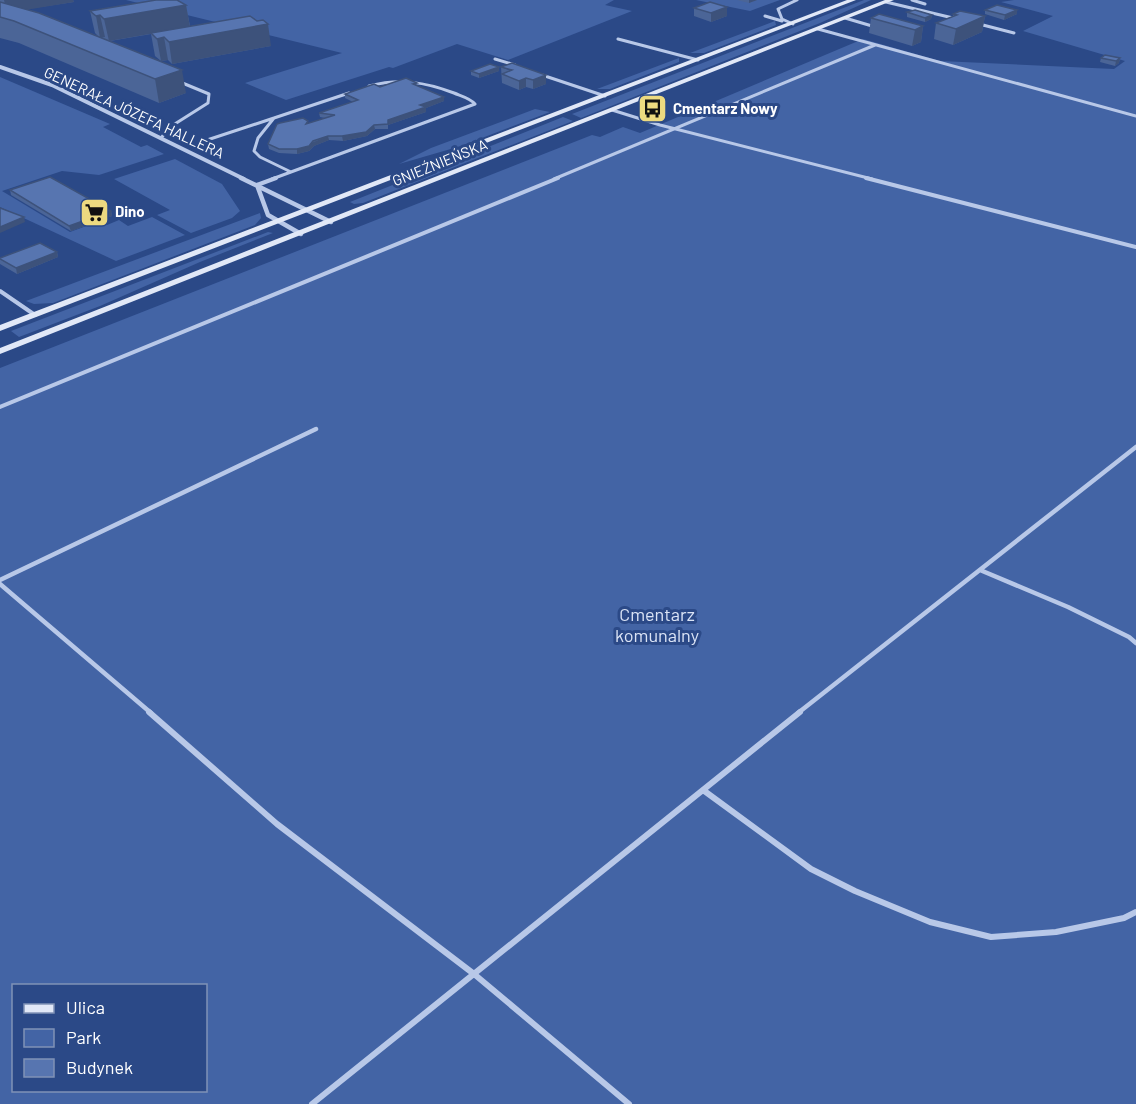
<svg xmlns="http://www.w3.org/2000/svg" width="1136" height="1104" font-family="Barlow,sans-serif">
	<rect width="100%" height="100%" fill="#2b4987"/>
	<path fill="#4364a5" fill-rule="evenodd" d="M 126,0 L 614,0 L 605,5 L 632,11 L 508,60 L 457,44 L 393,68 L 389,67 L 286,100 L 245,83 L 342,53 Z
		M 696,0 L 780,0 L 750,11 Z
		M 864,0 L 871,0 L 820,23 L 581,118 L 572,114 Z
		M 1014,0 L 1136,0 L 1136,1104 L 0,1104 L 0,368 L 592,135 L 600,137 L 623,127 L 640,133 L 863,39 L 940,61 L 1114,69 L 1125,61 L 1023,31 L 1053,16 L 1001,2 ZM 14,986 L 206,986 L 206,1090 L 14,1090 Z
		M 775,21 L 776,25 L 704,53 L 690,53 Z
		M 679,58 L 679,62 L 610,89 L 597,89 Z
		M 0,77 L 110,124 L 103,127 L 141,147 L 147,145 L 164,154 L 99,175 L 62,171 L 2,191 L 70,232 L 100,221 L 107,225 L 119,220 L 128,226 L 152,217 L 185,235 L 116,261 L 0,207 Z
		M 535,109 L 550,112 L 461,146 L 399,164 L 431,148 Z
		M 563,117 L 573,121 L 363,203 L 354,204 L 350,202 Z
		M 175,159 L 222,184 L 240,211 L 232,218 L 191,233 L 157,215 L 170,210 L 114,179 Z
		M 260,213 L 261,218 L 255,225 L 53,303 L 34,304 L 26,301 Z
		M 268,232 L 273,233 L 200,262 L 100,306 L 19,337 L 11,331 Z"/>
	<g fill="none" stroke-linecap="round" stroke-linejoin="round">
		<path stroke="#b8c8e8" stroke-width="3" d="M 912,0 L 925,4
			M 886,2 L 953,18
			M 765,16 L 782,21
			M 845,18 L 872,26
			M 793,24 L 782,19 L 778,9 L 797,0
			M 979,24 L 1014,33
			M 818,29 L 1136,116
			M 618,39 L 698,60
			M 495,59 L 515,65
			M 542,75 L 605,96
			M 612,110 L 660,125 L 872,179
			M 161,138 L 170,127 L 208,103 L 209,94 L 180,82
			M 201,142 L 274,118
			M 291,172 L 260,157 L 254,151 L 258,138 L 274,118 L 349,93
			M 272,179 L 475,104 C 470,98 461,96 454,93 C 425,82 400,78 369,86
			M 554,179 L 875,45"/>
		<path stroke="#b8c8e8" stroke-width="4" d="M 866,178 L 1136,247
			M 257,185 L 276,178
			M 0,291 L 35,315
			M 0,407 L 558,178"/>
		<path stroke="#b8c8e8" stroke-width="4.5" d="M 980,570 L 1068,607 L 1129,637 L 1136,643
			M 0,580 L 316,429
			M 0,584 L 151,713
			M 798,713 L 1136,447"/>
		<path stroke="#b8c8e8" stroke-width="6" d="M 149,712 L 277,824 L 474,974 L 629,1104
			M 703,790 L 811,869 L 855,891 L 930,922 L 991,937 L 1056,932 L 1124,918 L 1136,912
			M 312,1104 L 800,712"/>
		<path stroke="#b8c8e8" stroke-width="4" d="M 0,67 L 52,85 L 244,179"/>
		<path stroke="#b8c8e8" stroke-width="4.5" d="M 241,178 L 331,222
			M 257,185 L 268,215 L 301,234"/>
		<path fill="#e1e8f7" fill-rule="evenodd" d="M 847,0 L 856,0 L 0,331 L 0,325 Z
			M 885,0 L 894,0 L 0,354 L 0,348 Z"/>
	</g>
	<path fill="#4b6597" d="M 0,0 L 73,0 L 74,2 L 27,9 L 98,36 L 95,33 L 90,11 L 186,5 L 190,26 L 271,46 L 172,64 L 168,60 L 161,61 L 155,56 L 151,34 L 110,41 L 186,93 L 159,103 L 19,43 L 0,38 Z
		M 737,0 L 757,0 L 749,3 Z
		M 694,8 L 727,16 L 711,22 L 694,16 Z
		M 985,10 L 1017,10 L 1017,14 L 1004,20 L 985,14 Z
		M 907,12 L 932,15 L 931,19 L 925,22 L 907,17 Z
		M 953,14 L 985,16 L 982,32 L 953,45 L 934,39 L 936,23 L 953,16 Z
		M 871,18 L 923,26 L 921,42 L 912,46 L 869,33 Z
		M 1101,58 L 1120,58 L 1119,63 L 1115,66 L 1100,62 Z
		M 499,67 L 499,71 L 479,78 L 471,75 L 471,71 Z
		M 501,67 L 546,84 L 533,89 L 526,87 L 519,90 L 502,83 Z
		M 417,86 L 444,97 L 444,101 L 426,108 L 426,112 L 388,125 L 388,129 L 375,129 L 367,136 L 343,141 L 329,140 L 314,146 L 309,151 L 297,154 L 279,153 L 269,149 L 268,144 L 308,124 L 325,118 L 320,117 L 319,113 L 353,102 L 345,98 L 345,94 L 380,87 Z
		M 10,190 L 111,211 L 112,216 L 71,231 L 11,195 Z
		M 57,252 L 58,257 L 17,274 L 0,264 L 0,258 Z"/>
	<path fill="#3d527b" d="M 4,0 L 73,0 L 74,2 L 7,13 Z
		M 749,0 L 757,0 L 749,3 Z
		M 186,5 L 190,27 L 109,41 L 104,19 Z
		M 727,7 L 727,16 L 711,22 L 711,13 Z
		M 1017,10 L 1017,14 L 1004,20 L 1005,15 Z
		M 100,15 L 105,37 L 100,38 L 96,16 Z
		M 932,15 L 931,19 L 925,22 L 925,18 Z
		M 985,16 L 982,32 L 953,45 L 956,29 Z
		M 268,24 L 271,46 L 172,64 L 169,42 Z
		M 923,26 L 921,42 L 912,46 L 915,30 Z
		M 164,37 L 168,60 L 161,61 L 157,39 Z
		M 1120,58 L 1119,63 L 1115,66 L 1116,61 Z
		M 499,67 L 499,71 L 479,78 L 479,74 Z
		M 182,70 L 186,93 L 159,103 L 155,79 Z
		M 546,75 L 546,84 L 533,89 L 533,80 Z
		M 526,78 L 526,87 L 519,90 L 519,81 Z
		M 444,97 L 444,101 L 426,108 L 426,112 L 388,125 L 388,129 L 388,120 L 420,105 Z
		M 374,125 L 375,129 L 367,136 L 343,141 L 342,136 Z
		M 328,136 L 329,140 L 314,146 L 309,151 L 297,154 L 297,149 Z
		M 111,211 L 112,216 L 71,231 L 69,226 Z
		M 24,217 L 25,222 L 0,233 L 0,227 Z
		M 57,252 L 58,257 L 17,274 L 16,268 Z"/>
	<path fill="#5775b0" stroke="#3d527b" stroke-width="1.5" d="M 156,0 L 177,0 L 186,5 L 104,19 L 100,15 L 96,16 L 90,11 Z
		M 0,2 L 39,13 L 182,70 L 155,79 L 14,21 L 0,17 Z
		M 710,2 L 727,7 L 711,13 L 694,8 Z
		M 997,5 L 1017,10 L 1005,15 L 985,10 Z
		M 915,10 L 932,15 L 925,18 L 907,12 Z
		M 960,11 L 985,16 L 956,29 L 936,23 L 957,15 L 953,14 Z
		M 879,14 L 923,26 L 915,30 L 871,18 Z
		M 250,16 L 257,21 L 263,20 L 268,24 L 169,42 L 164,37 L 157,39 L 151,33 Z
		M 1105,55 L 1120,58 L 1116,61 L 1101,58 Z
		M 512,63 L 546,75 L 533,80 L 526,78 L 519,81 L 502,74 L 512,70 L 501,67 Z
		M 490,64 L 499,67 L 479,74 L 471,71 Z
		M 406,78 L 417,83 L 413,84 L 444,97 L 420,105 L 426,107 L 388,120 L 388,124 L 374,125 L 366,132 L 342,136 L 328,136 L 313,141 L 309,146 L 297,149 L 279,149 L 268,144 L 277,124 L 280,123 L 303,118 L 308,121 L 306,124 L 335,115 L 319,113 L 358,100 L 345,94 L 374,84 L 380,87 Z
		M 50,177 L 111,211 L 69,226 L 10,190 Z
		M 0,208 L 24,217 L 0,227 Z
		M 40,243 L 57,252 L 16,268 L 0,259 L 0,258 Z"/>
	<defs>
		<symbol id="bus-square" viewBox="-11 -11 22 22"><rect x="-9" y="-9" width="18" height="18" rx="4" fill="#edda80" stroke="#2b4987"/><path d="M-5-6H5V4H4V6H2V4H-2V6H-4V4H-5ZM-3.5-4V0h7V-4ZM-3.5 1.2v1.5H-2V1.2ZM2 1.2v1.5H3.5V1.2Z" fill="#111"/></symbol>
		<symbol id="supermarket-square" viewBox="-11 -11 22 22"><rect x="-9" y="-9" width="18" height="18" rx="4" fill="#edda80" stroke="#2b4987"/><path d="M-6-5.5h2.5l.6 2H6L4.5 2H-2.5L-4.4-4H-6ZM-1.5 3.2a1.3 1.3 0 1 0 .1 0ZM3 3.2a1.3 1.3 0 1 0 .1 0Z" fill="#111"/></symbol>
	</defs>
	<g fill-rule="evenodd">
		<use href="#bus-square" x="636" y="92" width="33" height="33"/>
		<use href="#supermarket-square" x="78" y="196" width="33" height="33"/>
	</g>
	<g text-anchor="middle" stroke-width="6" stroke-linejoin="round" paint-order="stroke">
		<g font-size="15" font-weight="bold" fill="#fff" stroke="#2b4987" text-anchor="start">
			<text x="673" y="114">Cmentarz Nowy</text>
			<text x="115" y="217">Dino</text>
		</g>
		<g font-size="15" fill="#fff" stroke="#2b4987">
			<text transform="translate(134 113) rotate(25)" y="5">GENERAŁA JÓZEFA HALLERA</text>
			<text transform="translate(440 163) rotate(-22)" y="5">GNIEŹNIEŃSKA</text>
		</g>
		<g font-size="18" fill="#dbe4f6" stroke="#2b4987">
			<text x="657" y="621">Cmentarz<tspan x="657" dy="21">komunalny</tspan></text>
		</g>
	</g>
	<rect x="12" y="984" width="195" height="108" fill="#2b4987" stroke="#8092b7" stroke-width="1.5"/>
	<rect x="24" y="1004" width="30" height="9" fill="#e1e8f7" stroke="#8092b7" stroke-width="1.5"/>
	<text x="66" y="1014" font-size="18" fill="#ffffff">Ulica</text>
	<rect x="24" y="1029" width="30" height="18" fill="#4364a5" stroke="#8092b7" stroke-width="1.5"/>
	<text x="66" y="1044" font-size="18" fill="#ffffff">Park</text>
	<rect x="24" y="1059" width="30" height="18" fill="#5775b0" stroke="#8092b7" stroke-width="1.5"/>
	<text x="66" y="1074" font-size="18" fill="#ffffff">Budynek</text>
</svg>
